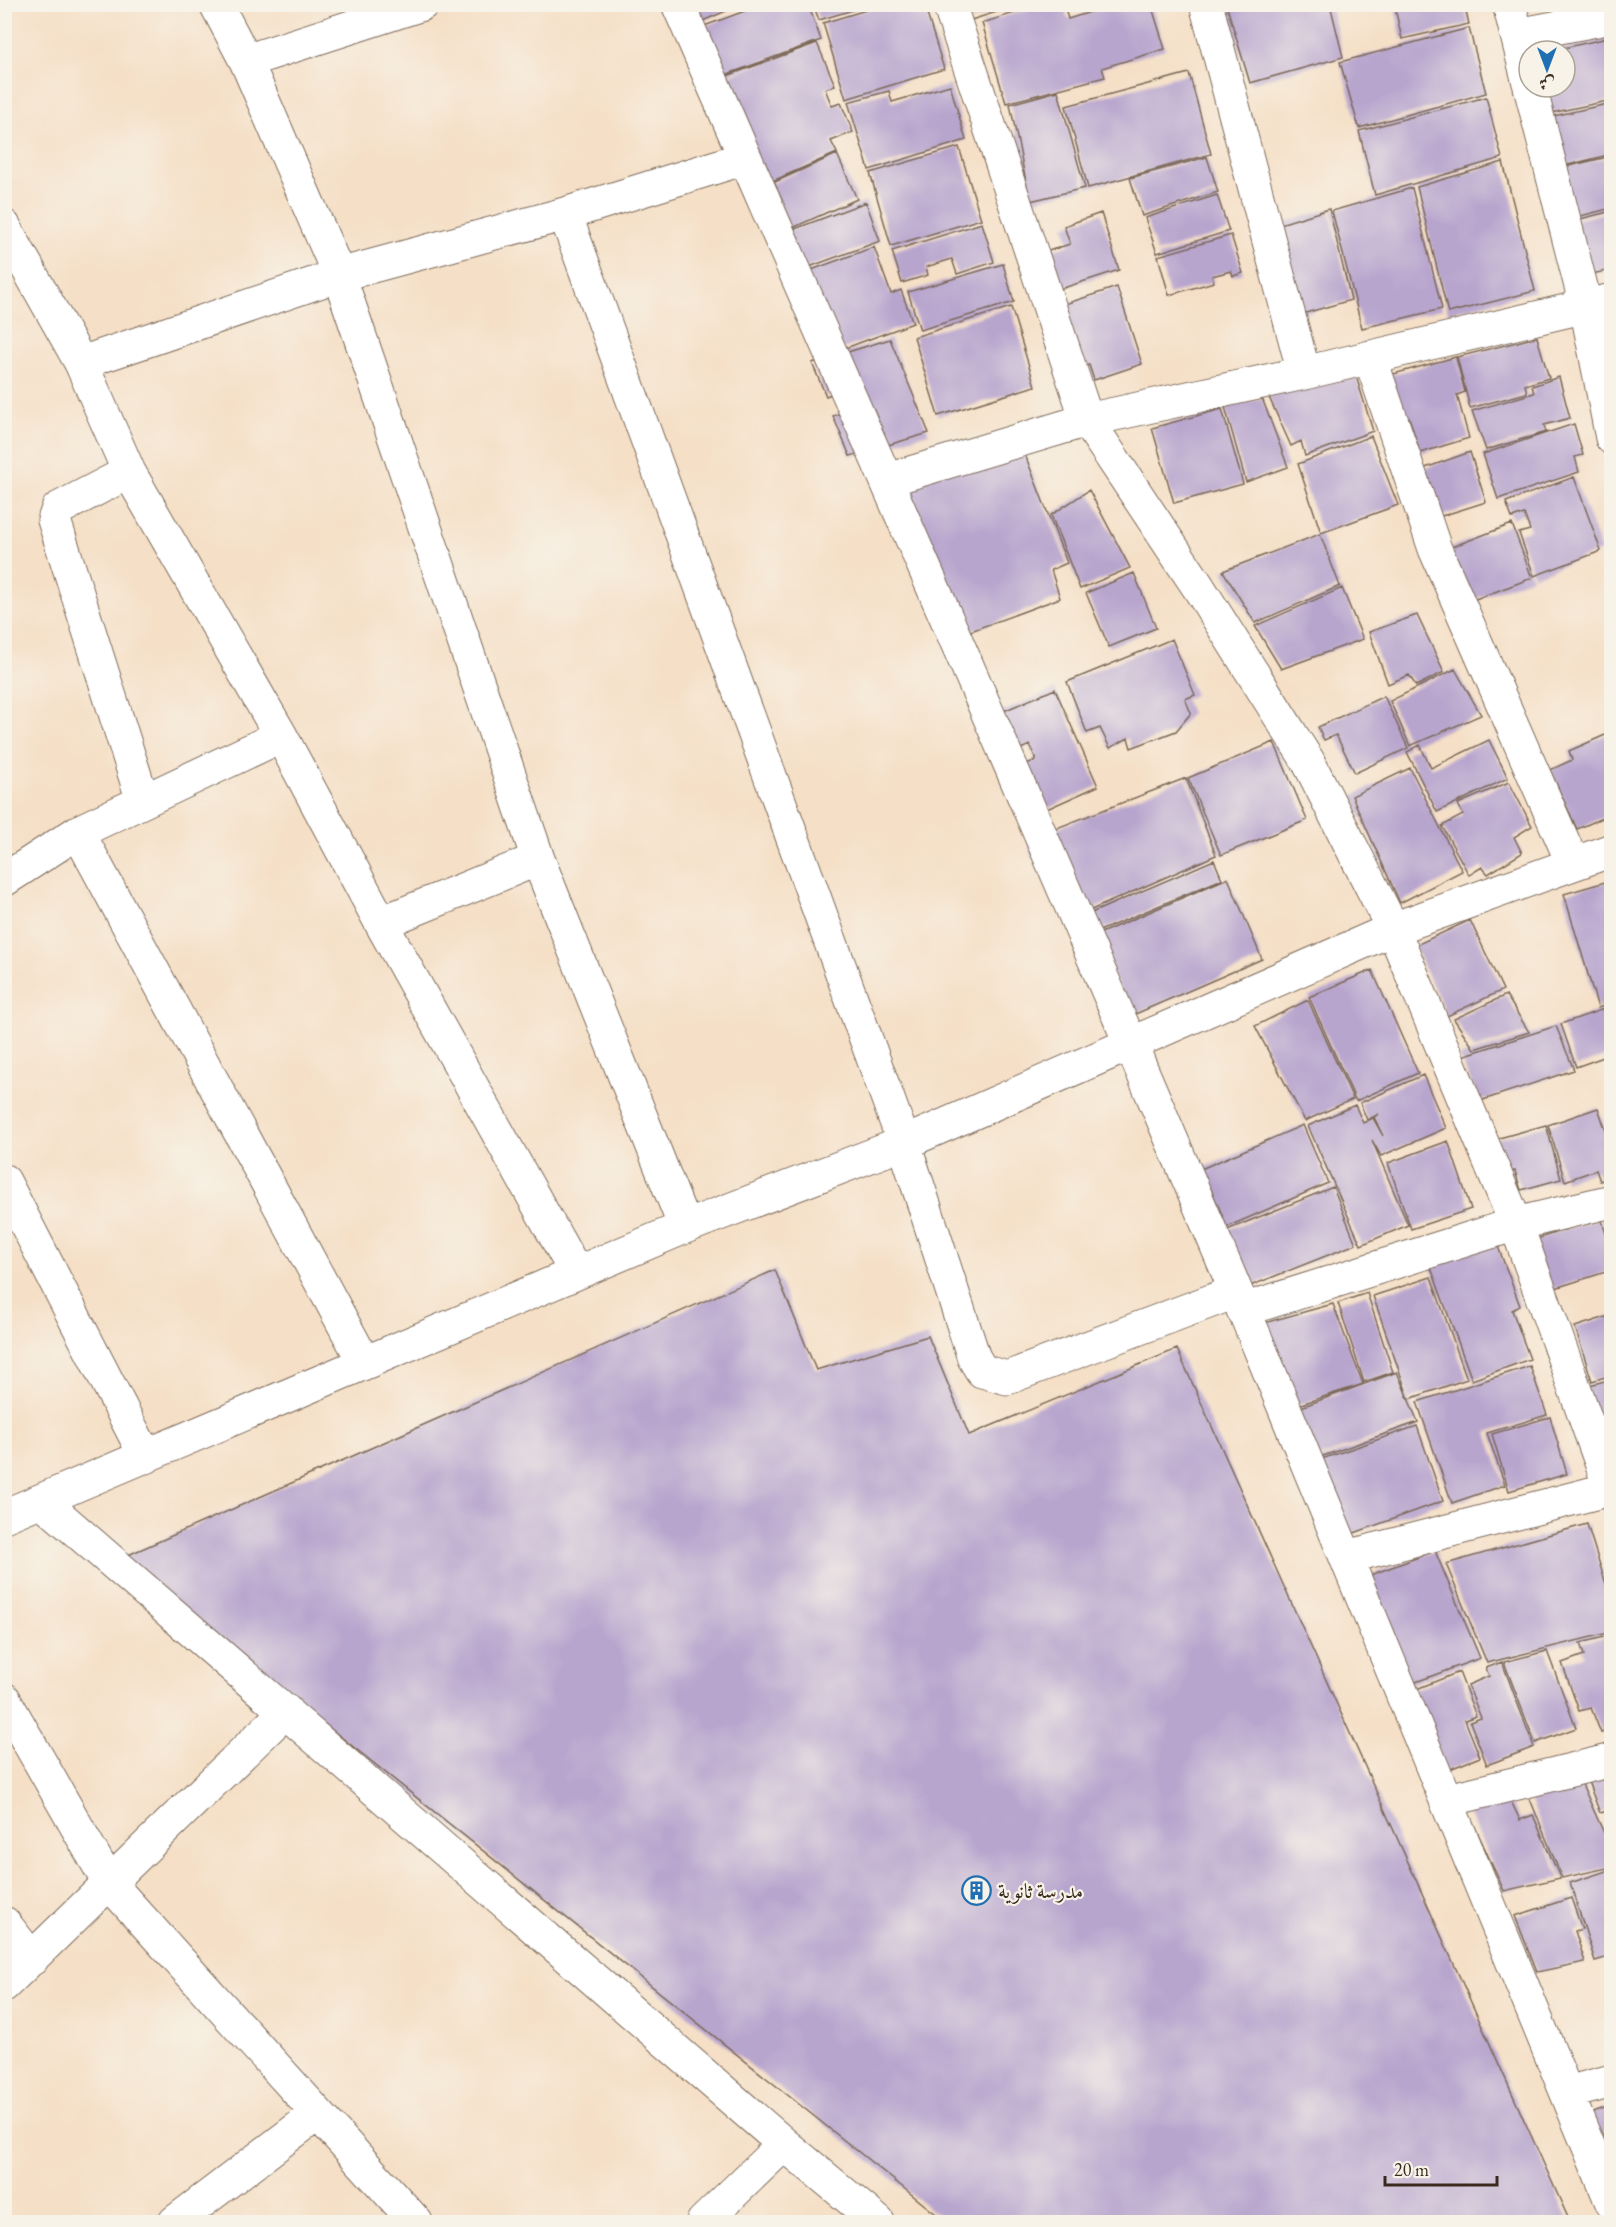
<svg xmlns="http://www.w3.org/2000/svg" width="1616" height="2227" font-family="'EB Garamond',Amiri,serif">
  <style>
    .building { fill: #b8a5ce }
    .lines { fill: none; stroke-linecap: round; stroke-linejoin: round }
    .minor-casing { stroke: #7c6959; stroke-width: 35 }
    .minor { stroke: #fff; stroke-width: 33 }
    .labels { text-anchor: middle; stroke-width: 4.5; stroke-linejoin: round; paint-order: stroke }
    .poi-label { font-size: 21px; fill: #3b2a1e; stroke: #f7f3e8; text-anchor: start }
  </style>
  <rect width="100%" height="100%" fill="#f7f3e8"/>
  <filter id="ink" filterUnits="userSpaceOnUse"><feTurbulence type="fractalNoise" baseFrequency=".0167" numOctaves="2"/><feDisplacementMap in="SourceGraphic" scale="12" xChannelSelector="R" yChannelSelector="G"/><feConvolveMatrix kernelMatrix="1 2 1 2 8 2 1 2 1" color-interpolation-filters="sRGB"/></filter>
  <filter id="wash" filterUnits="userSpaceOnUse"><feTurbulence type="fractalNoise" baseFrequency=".008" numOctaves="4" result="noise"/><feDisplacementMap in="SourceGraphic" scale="24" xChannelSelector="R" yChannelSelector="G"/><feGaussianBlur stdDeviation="1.35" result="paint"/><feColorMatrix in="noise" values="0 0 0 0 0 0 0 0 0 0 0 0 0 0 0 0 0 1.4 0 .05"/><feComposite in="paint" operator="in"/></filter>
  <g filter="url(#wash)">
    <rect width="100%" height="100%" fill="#f5dfc6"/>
    <g id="blocks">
      <path class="building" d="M 682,4 L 732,4 L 733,8 L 691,26 Z
        M 764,4 L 778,4 L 780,10 L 794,4 L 808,4 L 821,40 L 714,79 L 696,29 Z
        M 813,4 L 870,4 L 870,5 L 819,20 Z
        M 886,4 L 924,4 L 944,69 L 846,99 L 823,23 Z
        M 966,4 L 1019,4 L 1019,5 L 971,20 Z
        M 1044,4 L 1064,4 L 1068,19 L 1116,4 L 1151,4 L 1165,49 L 1102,68 L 1105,77 L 1006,103 L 982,23 Z
        M 1226,4 L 1330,4 L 1343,57 L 1250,83 Z
        M 1394,4 L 1464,4 L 1469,24 L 1402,39 Z
        M 1469,28 L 1486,93 L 1359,128 L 1340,62 Z
        M 1612,37 L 1612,100 L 1542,115 L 1533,87 L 1565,87 L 1565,51 L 1555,50 Z
        M 817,43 L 835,85 L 825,89 L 832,106 L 841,103 L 853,132 L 831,141 L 837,153 L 768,183 L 705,84 Z
        M 1189,73 L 1211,154 L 1088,188 L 1066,106 Z
        M 950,85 L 966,140 L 869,170 L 848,102 L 889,91 L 892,102 Z
        M 1058,91 L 1085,188 L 1030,201 L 1010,104 Z
        M 1486,97 L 1502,158 L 1375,195 L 1359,131 Z
        M 1612,103 L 1612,154 L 1560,167 L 1549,117 Z
        M 959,147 L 981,219 L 891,246 L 870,173 Z
        M 837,154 L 857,199 L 781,233 L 768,185 Z
        M 1612,156 L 1612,208 L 1553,223 L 1539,173 Z
        M 1207,157 L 1218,192 L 1142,216 L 1130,178 Z
        M 1503,162 L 1535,291 L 1448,313 L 1417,187 Z
        M 1412,188 L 1442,309 L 1362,328 L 1332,211 Z
        M 1217,195 L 1229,231 L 1157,253 L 1145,218 Z
        M 866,202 L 880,241 L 790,274 L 776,236 Z
        M 1329,209 L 1351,300 L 1295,316 L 1267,228 Z
        M 1612,211 L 1612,270 L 1581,276 L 1568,222 Z
        M 1101,213 L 1119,270 L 1057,290 L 1045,252 L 1070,244 L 1064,226 Z
        M 982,223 L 994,262 L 957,274 L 952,259 L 926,267 L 928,275 L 902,283 L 892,251 Z
        M 1231,235 L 1243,273 L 1233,276 L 1231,271 L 1212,276 L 1214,282 L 1169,295 L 1158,256 Z
        M 874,247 L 891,294 L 901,290 L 913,323 L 824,356 L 795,276 Z
        M 1003,264 L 1014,302 L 920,330 L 908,292 Z
        M 1117,287 L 1142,364 L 1094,380 L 1089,365 L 1082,367 L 1062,305 Z
        M 1011,307 L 1035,386 L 938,416 L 914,337 Z
        M 1537,337 L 1549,378 L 1525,385 L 1527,393 L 1470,408 L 1457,357 Z
        M 890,339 L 929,433 L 850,456 L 833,416 L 862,406 L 853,386 L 826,396 L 812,363 Z
        M 1456,357 L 1465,392 L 1457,395 L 1469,438 L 1420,453 L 1409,417 L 1399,419 L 1386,376 Z
        M 1356,376 L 1373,431 L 1305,456 L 1301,441 L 1291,446 L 1268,395 Z
        M 1559,377 L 1570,418 L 1544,425 L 1546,432 L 1486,450 L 1472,411 L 1534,393 L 1532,386 Z
        M 1262,398 L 1288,467 L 1246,482 L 1225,407 Z
        M 1222,409 L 1243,484 L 1174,503 L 1152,428 Z
        M 1574,424 L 1583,455 L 1575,457 L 1579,472 L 1498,499 L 1483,454 Z
        M 1371,436 L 1398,505 L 1321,533 L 1298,464 Z
        M 1022,447 L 1067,563 L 1051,570 L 1060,598 L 960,635 L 897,485 Z
        M 1470,452 L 1486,502 L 1435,518 L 1417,471 Z
        M 1574,477 L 1601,551 L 1534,576 L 1519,533 L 1530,530 L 1524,514 L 1512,518 L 1506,502 Z
        M 1089,490 L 1130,568 L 1080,589 L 1051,515 Z
        M 1512,524 L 1532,578 L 1462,604 L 1441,551 Z
        M 1320,534 L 1340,586 L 1255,623 L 1223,571 Z
        M 1134,573 L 1156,628 L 1109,647 L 1086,593 Z
        M 1342,588 L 1363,639 L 1281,669 L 1255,626 Z
        M 1417,615 L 1444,672 L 1416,686 L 1409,675 L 1388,684 L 1369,632 Z
        M 1172,639 L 1195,695 L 1185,699 L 1191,713 L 1176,731 L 1131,748 L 1128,738 L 1110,748 L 1100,728 L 1087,733 L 1067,682 Z
        M 1455,669 L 1481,715 L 1410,746 L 1390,701 Z
        M 1055,689 L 1098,786 L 1029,817 L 1008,772 L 1036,760 L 1030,745 L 1002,757 L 985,719 Z
        M 1384,696 L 1408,748 L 1355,773 L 1336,735 L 1324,740 L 1318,727 Z
        M 1612,732 L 1612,814 L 1577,829 L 1550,770 L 1572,760 L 1569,751 Z
        M 1489,740 L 1508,778 L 1437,812 L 1407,752 L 1420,745 L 1431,768 Z
        M 1274,742 L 1307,820 L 1221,855 L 1188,778 Z
        M 1410,768 L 1462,871 L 1400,903 L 1352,796 Z
        M 1186,778 L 1216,855 L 1080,915 L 1051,875 L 1031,855 L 1029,846 L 1036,836 Z
        M 1509,782 L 1532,826 L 1514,837 L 1522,853 L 1488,874 L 1482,867 L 1469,875 L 1442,826 L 1463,815 L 1458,804 Z
        M 1214,860 L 1222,879 L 1090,935 L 1082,917 Z
        M 1228,878 L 1262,959 L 1133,1015 L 1094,936 Z
        M 1612,880 L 1612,1003 L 1598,1008 L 1564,894 Z
        M 1470,920 L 1503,990 L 1447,1016 L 1414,946 Z
        M 1372,970 L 1418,1073 L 1356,1101 L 1309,997 Z
        M 1506,995 L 1529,1032 L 1474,1049 L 1454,1019 Z
        M 1308,1000 L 1353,1099 L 1305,1121 L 1255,1026 Z
        M 1612,1006 L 1612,1054 L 1576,1067 L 1561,1024 Z
        M 1556,1026 L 1574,1070 L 1480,1101 L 1459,1057 Z
        M 1423,1075 L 1446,1128 L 1381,1156 L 1372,1140 L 1408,1225 L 1361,1245 L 1308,1126 L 1355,1105 L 1363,1123 L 1373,1118 L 1383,1136 L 1374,1117 L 1379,1114 L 1367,1120 L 1360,1103 Z
        M 1598,1108 L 1612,1148 L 1612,1177 L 1600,1181 L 1596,1170 L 1565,1181 L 1548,1125 Z
        M 1303,1125 L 1328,1183 L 1227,1227 L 1211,1189 L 1203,1193 L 1194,1172 Z
        M 1546,1125 L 1561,1179 L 1521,1190 L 1515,1171 L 1502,1174 L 1492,1140 Z
        M 1448,1141 L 1471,1209 L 1411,1229 L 1388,1163 Z
        M 1333,1187 L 1356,1244 L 1245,1288 L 1222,1232 Z
        M 1601,1218 L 1612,1252 L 1612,1270 L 1546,1291 L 1530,1241 Z
        M 1496,1241 L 1520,1306 L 1512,1310 L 1530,1359 L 1472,1380 L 1430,1265 Z
        M 775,1270 L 816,1370 L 928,1336 L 969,1435 L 1177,1349 L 1570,2222 L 946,2222 L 119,1559 Z
        M 1431,1277 L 1467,1379 L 1409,1399 L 1373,1296 Z
        M 1367,1293 L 1393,1372 L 1364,1382 L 1338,1303 Z
        M 1333,1304 L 1363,1384 L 1292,1407 L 1257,1325 Z
        M 1612,1315 L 1612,1375 L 1592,1381 L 1575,1327 Z
        M 1530,1366 L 1547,1415 L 1487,1433 L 1505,1485 L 1452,1503 L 1417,1402 Z
        M 1397,1372 L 1418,1422 L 1312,1460 L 1293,1410 Z
        M 1612,1379 L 1612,1432 L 1600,1435 L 1586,1386 Z
        M 1550,1417 L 1567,1474 L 1509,1491 L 1492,1434 Z
        M 1417,1426 L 1443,1501 L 1343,1537 L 1316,1461 Z
        M 1587,1524 L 1612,1603 L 1612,1632 L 1487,1663 L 1446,1564 Z
        M 1435,1551 L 1480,1658 L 1405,1686 L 1365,1577 Z
        M 1612,1635 L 1612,1730 L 1601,1733 L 1591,1708 L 1579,1711 L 1562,1663 L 1584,1655 L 1580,1643 Z
        M 1547,1651 L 1576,1728 L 1535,1743 L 1504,1662 Z
        M 1502,1662 L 1534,1747 L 1487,1765 L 1470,1722 L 1481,1718 L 1468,1685 L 1489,1676 L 1486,1668 Z
        M 1459,1672 L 1476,1716 L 1465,1720 L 1480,1757 L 1445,1771 L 1414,1690 Z
        M 1612,1773 L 1612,1810 L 1600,1813 L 1587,1779 Z
        M 1581,1782 L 1612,1851 L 1612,1867 L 1562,1878 L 1528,1794 Z
        M 1509,1797 L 1520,1820 L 1533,1815 L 1560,1878 L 1504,1891 L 1467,1809 Z
        M 1612,1869 L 1612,1956 L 1595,1961 L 1570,1883 Z
        M 1571,1898 L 1582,1929 L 1575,1931 L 1585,1962 L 1537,1972 L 1515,1916 Z
        M 1612,2105 L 1612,2164 L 1591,2113 Z"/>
    </g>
  </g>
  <g filter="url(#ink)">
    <use href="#blocks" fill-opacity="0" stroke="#7c6959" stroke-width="1.5"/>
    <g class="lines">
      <defs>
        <path id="minor" d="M 216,4 L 246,61 L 339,275 L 538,859 L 685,1227
          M 678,4 C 869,441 1061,877 1246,1315 C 1370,1611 1491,1907 1612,2203
          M 949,4 L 1087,420 L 1199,588 L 1308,761 L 1393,929 L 1516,1224 L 1612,1493
          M 1206,4 L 1304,373
          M 1509,4 L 1529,83
          M 1517,35 L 1612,17
          M 246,61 L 422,4
          M 1530,87 L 1586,306 L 1612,438
          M 565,214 L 904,1143 L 974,1358 L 982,1371 L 1007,1378 L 1235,1292
          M 4,226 L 81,363 L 129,472 L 281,736 L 381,923 L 576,1273
          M 1370,357 L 1435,549 L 1573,864
          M 81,363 L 339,275 L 565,214 L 745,158
          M 129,472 L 58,509 L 54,520 L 143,801
          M 887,480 L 1087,420 L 1304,373 L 1612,300
          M 78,832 L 364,1362
          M 4,880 L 78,832 L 281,736
          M 381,923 L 538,859
          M 4,1181 L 146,1457
          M 1243,1310 L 1516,1224 L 1612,1201
          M 42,1501 L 784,2144 L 878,2222
          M 4,1516 L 685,1227 L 904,1143 L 1393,929 L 1612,850
          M 1347,1557 L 1610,1489
          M 4,1699 L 109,1883 L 416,2222
          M 1448,1800 L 1612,1760
          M 4,1923 L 32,1959
          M 4,1985 L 286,1711
          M 1567,2093 L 1612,2081
          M 175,2222 L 317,2114
          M 703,2222 L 784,2144"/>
      </defs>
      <use href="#minor" class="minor-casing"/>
      <use href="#minor" class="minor"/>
    </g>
  </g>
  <defs>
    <symbol id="building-ring" viewBox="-11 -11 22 22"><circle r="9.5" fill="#f7f3e8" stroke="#1f6fb2" stroke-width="1.5"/><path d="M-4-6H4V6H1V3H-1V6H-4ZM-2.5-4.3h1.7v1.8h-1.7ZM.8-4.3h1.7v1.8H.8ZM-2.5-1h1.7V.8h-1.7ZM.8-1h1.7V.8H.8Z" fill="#1f6fb2"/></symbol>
  </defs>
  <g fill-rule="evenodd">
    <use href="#building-ring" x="960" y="1874" width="33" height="33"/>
  </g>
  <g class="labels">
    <g class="poi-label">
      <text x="998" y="1898">مدرسة ثانوية</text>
    </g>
  </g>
  <rect width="1616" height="2227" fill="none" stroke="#f7f3e8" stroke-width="24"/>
  <g transform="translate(1547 69) rotate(180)"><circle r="28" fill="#f7f3e8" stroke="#aca397" stroke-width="1.5"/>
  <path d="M0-4.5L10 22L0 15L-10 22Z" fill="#1f6fb2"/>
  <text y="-9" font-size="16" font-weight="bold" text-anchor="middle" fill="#3b2a1e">ش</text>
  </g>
  <path d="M1385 2176v9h112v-9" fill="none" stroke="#3b2a1e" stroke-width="3"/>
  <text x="1394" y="2176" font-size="18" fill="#3b2a1e" stroke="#f7f3e8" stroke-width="4.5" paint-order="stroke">20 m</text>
</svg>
